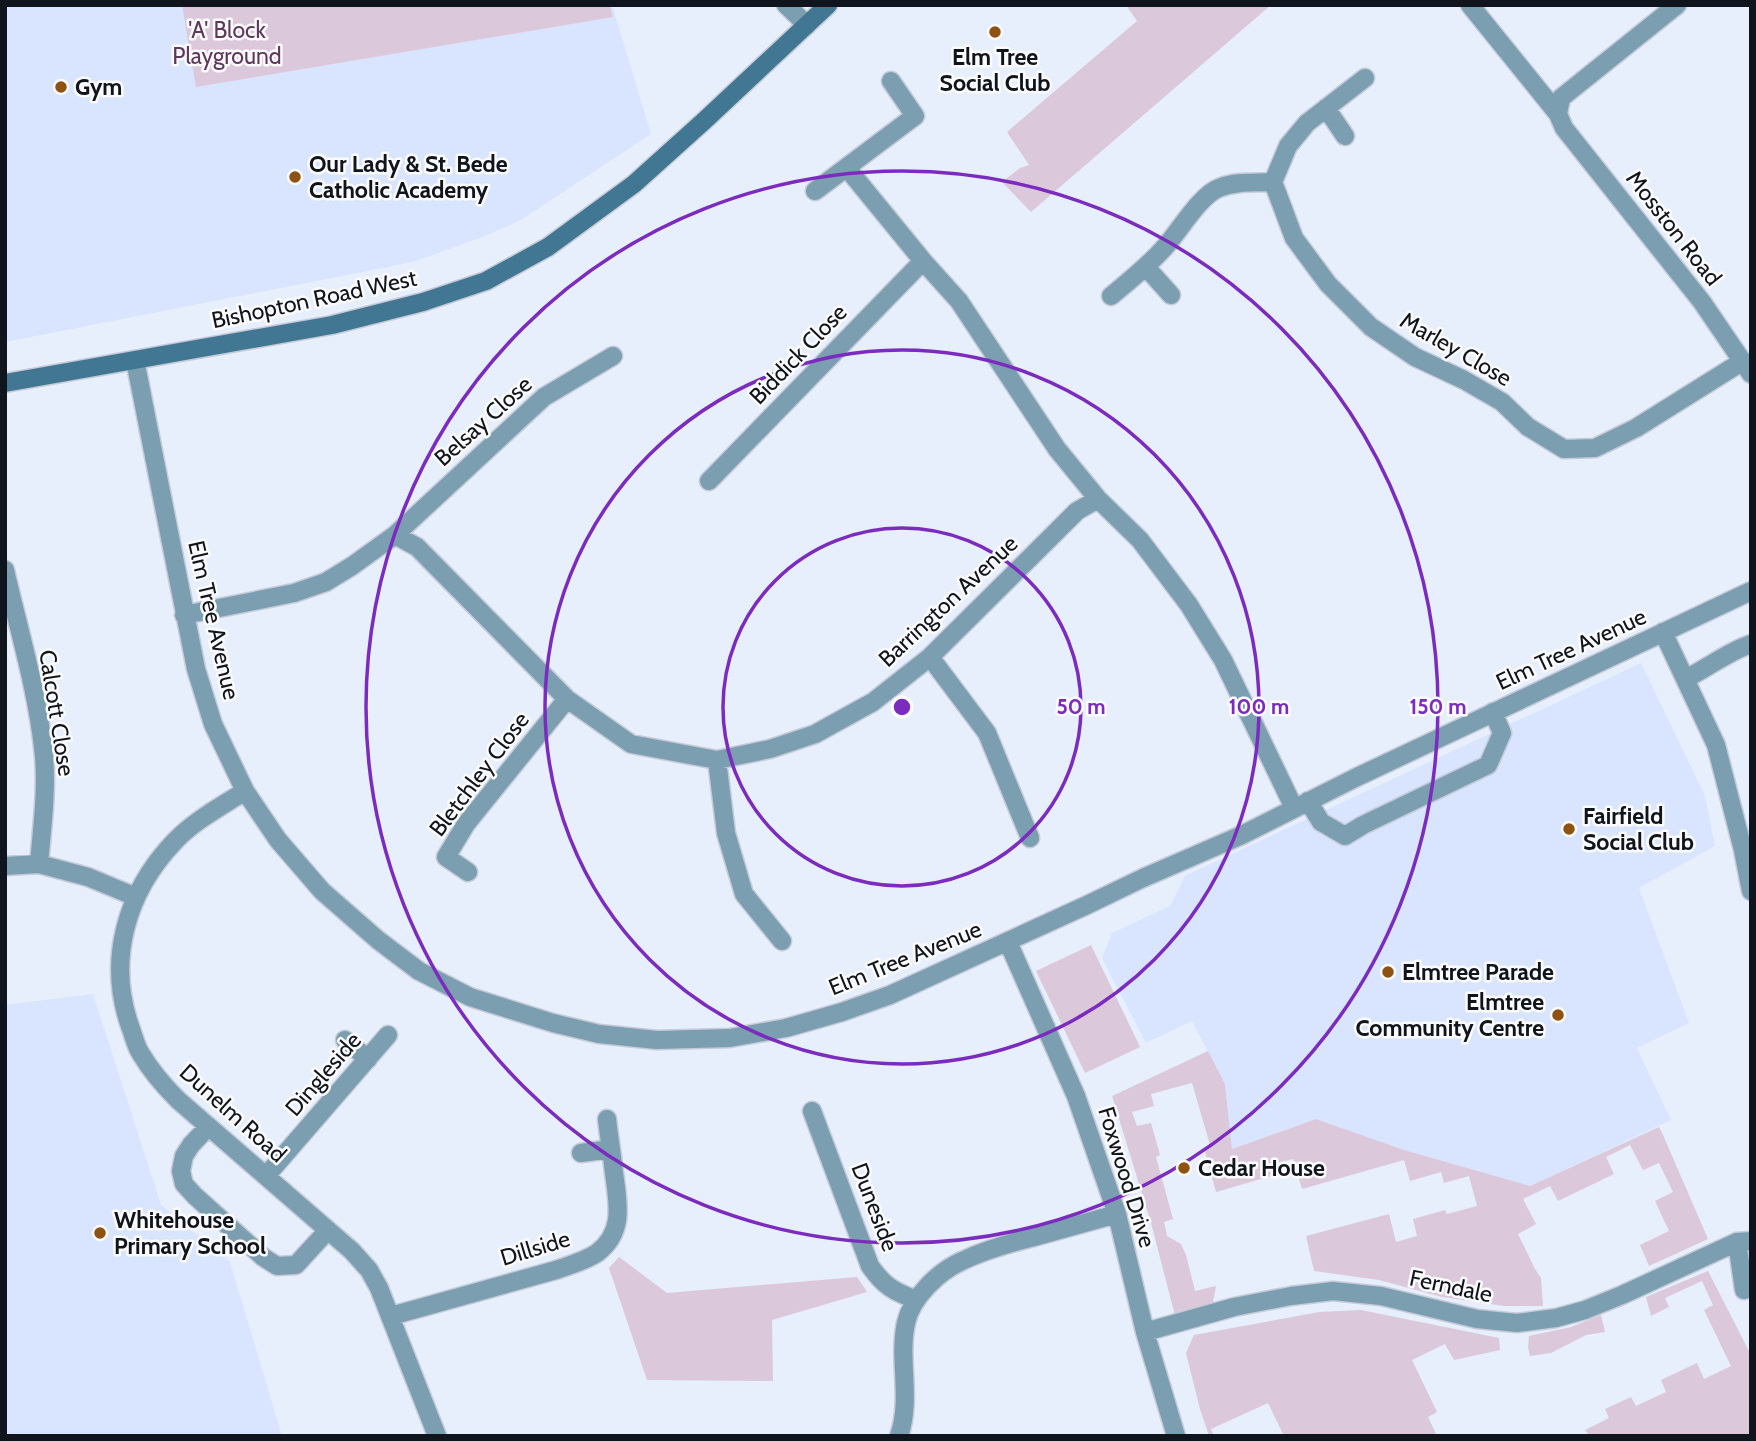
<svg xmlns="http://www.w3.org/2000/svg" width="1756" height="1441" font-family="Cabin,sans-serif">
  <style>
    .built { fill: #d9e5fe }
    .green { fill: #dcc8db }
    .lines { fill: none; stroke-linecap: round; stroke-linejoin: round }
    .street-casing { stroke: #c5cbd8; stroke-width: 21 }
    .secondary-casing { stroke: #c5cbd8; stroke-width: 21 }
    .street { stroke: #7c9eb1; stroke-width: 18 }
    .secondary { stroke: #427793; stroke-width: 18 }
    .ring { fill: none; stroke: #7b2cbf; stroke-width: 3.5 }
    .poi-dot { fill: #8e5312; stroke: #fbfbfb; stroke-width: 2.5 }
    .labels { text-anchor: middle; stroke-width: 5; stroke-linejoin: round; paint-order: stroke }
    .park-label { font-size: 23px; fill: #5e395d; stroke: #fbfbfb }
    .poi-label { font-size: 23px; font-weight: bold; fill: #10141c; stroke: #fbfbfb; text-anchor: start }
    .street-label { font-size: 23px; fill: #10141c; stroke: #fbfbfb }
    .centre { fill: #7b2cbf; stroke: #fbfbfb; stroke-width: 3.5 }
    .ring-label { font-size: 21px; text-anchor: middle; font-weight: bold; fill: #7b2cbf; stroke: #fbfbfb; stroke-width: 5; stroke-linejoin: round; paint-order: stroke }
  </style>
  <rect width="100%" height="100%" fill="#e7eefc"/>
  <path class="built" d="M 5,5 L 612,5 L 651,134 L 519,221 L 485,236 L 413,262 L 5,342 Z
    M 1641,663 L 1705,796 L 1715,846 L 1639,888 L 1689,1023 L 1637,1048 L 1671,1120 L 1530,1186 L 1404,1150 L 1316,1119 L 1232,1149 L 1225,1084 L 1192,1021 L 1146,1043 L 1102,958 L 1112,933 L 1170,906 L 1185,876 Z
    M 93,994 L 161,1205 L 230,1262 L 282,1436 L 5,1436 L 5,1005 Z"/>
  <path class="green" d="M 182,5 L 610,5 L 613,17 L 196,87 Z
    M 1126,5 L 1271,5 L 1031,212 L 1002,182 L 1020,168 L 1029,165 L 1007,132 L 1137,21 Z
    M 1091,945 L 1140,1047 L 1085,1073 L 1036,971 Z
    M 1208,1051 L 1225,1084 L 1232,1149 L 1316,1119 L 1404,1150 L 1530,1186 L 1659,1127 L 1663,1135 L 1708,1239 L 1649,1266 L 1640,1245 L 1669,1231 L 1655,1201 L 1673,1192 L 1659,1163 L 1643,1170 L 1630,1145 L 1606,1157 L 1614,1174 L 1558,1201 L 1550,1186 L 1523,1199 L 1536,1224 L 1518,1234 L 1535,1269 L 1541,1278 L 1543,1306 L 1504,1306 L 1442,1297 L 1379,1280 L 1314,1271 L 1306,1236 L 1389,1214 L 1396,1242 L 1417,1236 L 1413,1219 L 1445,1210 L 1447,1214 L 1477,1206 L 1469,1176 L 1444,1183 L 1441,1172 L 1410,1181 L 1404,1160 L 1302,1189 L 1293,1159 L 1273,1164 L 1275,1175 L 1216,1192 L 1204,1148 L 1210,1145 L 1192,1083 L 1151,1094 L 1154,1106 L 1132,1112 L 1137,1126 L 1151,1123 L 1160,1155 L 1156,1157 L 1173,1219 L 1164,1222 L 1167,1236 L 1181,1244 L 1186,1255 L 1195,1291 L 1216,1286 L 1211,1313 L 1177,1323 L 1151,1223 L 1112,1096 Z
    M 619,1257 L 667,1293 L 857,1277 L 867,1292 L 772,1320 L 773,1381 L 647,1380 L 609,1268 Z
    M 1708,1271 L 1751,1355 L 1751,1436 L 1585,1436 L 1588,1434 L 1585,1430 L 1609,1418 L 1605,1409 L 1631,1397 L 1636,1406 L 1666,1392 L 1661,1380 L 1697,1363 L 1704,1379 L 1731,1366 L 1704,1310 L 1713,1305 L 1702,1281 L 1665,1298 L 1669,1307 L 1651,1316 L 1646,1297 Z
    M 1361,1310 L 1499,1338 L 1500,1350 L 1454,1360 L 1445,1344 L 1412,1360 L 1437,1412 L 1428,1417 L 1437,1436 L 1284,1436 L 1268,1403 L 1211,1429 L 1214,1436 L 1209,1436 L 1200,1409 L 1186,1353 L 1194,1335 L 1319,1312 Z
    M 1601,1315 L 1605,1332 L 1586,1335 L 1551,1353 L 1530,1356 L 1528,1347 L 1529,1336 L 1571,1327 Z"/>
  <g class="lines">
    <defs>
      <path id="street" d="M 786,5 L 807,25
        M 1470,5 L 1558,114
        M 1677,5 L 1561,98 L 1558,114 L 1564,128 L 1702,302 L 1751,374
        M 1326,108 L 1345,136
        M 847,168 L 923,261 L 959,301 L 1057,449 L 1098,499
        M 1273,182 L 1294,238 L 1328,284 L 1371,327 L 1415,357 L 1464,380 L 1502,402 L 1528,427 L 1564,449 L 1595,448 L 1636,428 L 1743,361
        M 815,191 L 915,116 L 891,81
        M 1146,267 L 1171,295
        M 1111,296 C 1129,281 1148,266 1164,248 C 1178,233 1200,195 1219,188 C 1236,181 1255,183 1273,182 L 1288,146 L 1307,123 L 1365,78
        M 135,360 L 196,669 L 213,724 L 245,791 L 278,840 L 322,891 L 378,940 L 419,971 L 470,997 L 553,1023 L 599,1034 L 657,1040 L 730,1038 L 786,1028 L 842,1012 L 890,995 L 1087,905 L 1143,878 L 1242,835 L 1357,777 L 1751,591
        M 709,481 L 923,261
        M 395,535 L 544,397 L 613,356
        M 5,570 C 19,631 38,693 44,756 C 47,792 42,828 39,864
        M 184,615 L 294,593 L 326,582 L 352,566 L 395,535 L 417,547 L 567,699 L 631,744 L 717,760 L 770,749 L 815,734 L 873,702 L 930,657 L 1077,511 L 1098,499 L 1140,540 L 1189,605 L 1223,660 L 1294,808
        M 1663,632 L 1716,745 L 1743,850 L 1751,891
        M 930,657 L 987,733 L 1030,838
        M 1685,679 C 1708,668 1727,652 1751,644
        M 717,760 L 726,833 L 744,894 L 782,941
        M 245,791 C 222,806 195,820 175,841 C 126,892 106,961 131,1029 C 134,1037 136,1047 141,1054 C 151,1071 164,1086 178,1100 L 352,1251 L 369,1270 L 379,1288 L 437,1436
        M 1308,801 L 1321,822 L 1345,836 L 1363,825 L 1488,765 L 1502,733 L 1493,712
        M 5,866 L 39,864 L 88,877 L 136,897
        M 468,872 L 446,857 L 466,824 L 567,699
        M 1008,942 L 1076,1096 L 1117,1214 L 1145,1332 L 1176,1436
        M 345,1040 L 368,1059
        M 812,1111 L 870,1266 C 884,1286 893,1291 916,1300
        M 208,1127 L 191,1145 L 184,1156 L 181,1171 L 184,1184 L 195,1196 L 263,1257 L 277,1266 L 296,1265 L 328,1230
        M 581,1153 L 611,1149
        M 266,1176 L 388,1035
        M 1737,1242 L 1744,1290
        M 391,1316 L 556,1270 C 570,1265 585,1261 597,1253 C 625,1232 618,1203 614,1173 C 612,1155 609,1137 607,1119
        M 1145,1332 L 1234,1307 L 1291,1296 L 1333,1291 L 1381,1296 L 1477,1319 L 1517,1323 L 1556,1318 L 1585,1310 L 1622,1295 L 1737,1242 L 1751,1241
        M 899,1436 C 912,1399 898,1360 906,1323 C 911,1298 939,1271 962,1261 C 985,1250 1010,1243 1034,1237 C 1062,1229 1089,1222 1117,1214"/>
      <path id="secondary" d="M 5,383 L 332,325 L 423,302 L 486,281 L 548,247 L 634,184 L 704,121 L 828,5"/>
    </defs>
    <use href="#street" class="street-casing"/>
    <use href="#secondary" class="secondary-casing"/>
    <use href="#street" class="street"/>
    <use href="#secondary" class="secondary"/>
  </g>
  <g class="ring">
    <circle cx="902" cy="707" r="179"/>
    <circle cx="902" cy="707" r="357"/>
    <circle cx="902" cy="707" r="536"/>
  </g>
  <g class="poi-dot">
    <circle cx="995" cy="32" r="7"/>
    <circle cx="61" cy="87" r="7"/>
    <circle cx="295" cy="177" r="7"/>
    <circle cx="1569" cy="829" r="7"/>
    <circle cx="1388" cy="972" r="7"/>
    <circle cx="1558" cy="1015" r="7"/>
    <circle cx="1184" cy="1168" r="7"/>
    <circle cx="100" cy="1233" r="7"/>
  </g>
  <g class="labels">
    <g class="park-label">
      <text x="227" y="38">'A' Block<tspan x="227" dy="26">Playground</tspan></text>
    </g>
    <g class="poi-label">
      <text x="995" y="65" text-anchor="middle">Elm Tree<tspan x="995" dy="26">Social Club</tspan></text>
      <text x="75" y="95">Gym</text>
      <text x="309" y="172">Our Lady &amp; St. Bede<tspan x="309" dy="26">Catholic Academy</tspan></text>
      <text x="1583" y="824">Fairfield<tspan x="1583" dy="26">Social Club</tspan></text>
      <text x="1402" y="980">Elmtree Parade</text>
      <text x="1544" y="1010" text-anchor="end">Elmtree<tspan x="1544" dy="26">Community Centre</tspan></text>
      <text x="1198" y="1176">Cedar House</text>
      <text x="114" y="1228">Whitehouse<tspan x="114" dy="26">Primary School</tspan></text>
    </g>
    <g class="street-label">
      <text transform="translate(1674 228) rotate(52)" y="8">Mosston Road</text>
      <text transform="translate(314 299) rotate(-12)" y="8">Bishopton Road West</text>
      <text transform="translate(1456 349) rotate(30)" y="8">Marley Close</text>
      <text transform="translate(798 354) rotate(-46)" y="8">Biddick Close</text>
      <text transform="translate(483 421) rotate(-42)" y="8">Belsay Close</text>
      <text transform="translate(948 601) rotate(-43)" y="8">Barrington Avenue</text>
      <text transform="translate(214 620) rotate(77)" y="8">Elm Tree Avenue</text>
      <text transform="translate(1571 649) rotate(-25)" y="8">Elm Tree Avenue</text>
      <text transform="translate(57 713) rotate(81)" y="8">Calcott Close</text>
      <text transform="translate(479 774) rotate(-53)" y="8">Bletchley Close</text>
      <text transform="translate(905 958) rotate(-22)" y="8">Elm Tree Avenue</text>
      <text transform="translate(323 1074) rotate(-49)" y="8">Dingleside</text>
      <text transform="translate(233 1113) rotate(42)" y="8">Dunelm Road</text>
      <text transform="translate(1127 1177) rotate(73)" y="8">Foxwood Drive</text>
      <text transform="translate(875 1207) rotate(69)" y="8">Duneside</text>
      <text transform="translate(535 1248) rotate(-17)" y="8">Dillside</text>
      <text transform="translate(1451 1286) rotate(12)" y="8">Ferndale</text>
    </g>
  </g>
  <circle cx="902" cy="707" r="10" class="centre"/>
  <g class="ring-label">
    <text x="1081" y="714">50 m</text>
    <text x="1259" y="714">100 m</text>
    <text x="1438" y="714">150 m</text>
  </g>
  <rect width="1756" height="1441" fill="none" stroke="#10141c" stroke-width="14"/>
</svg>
